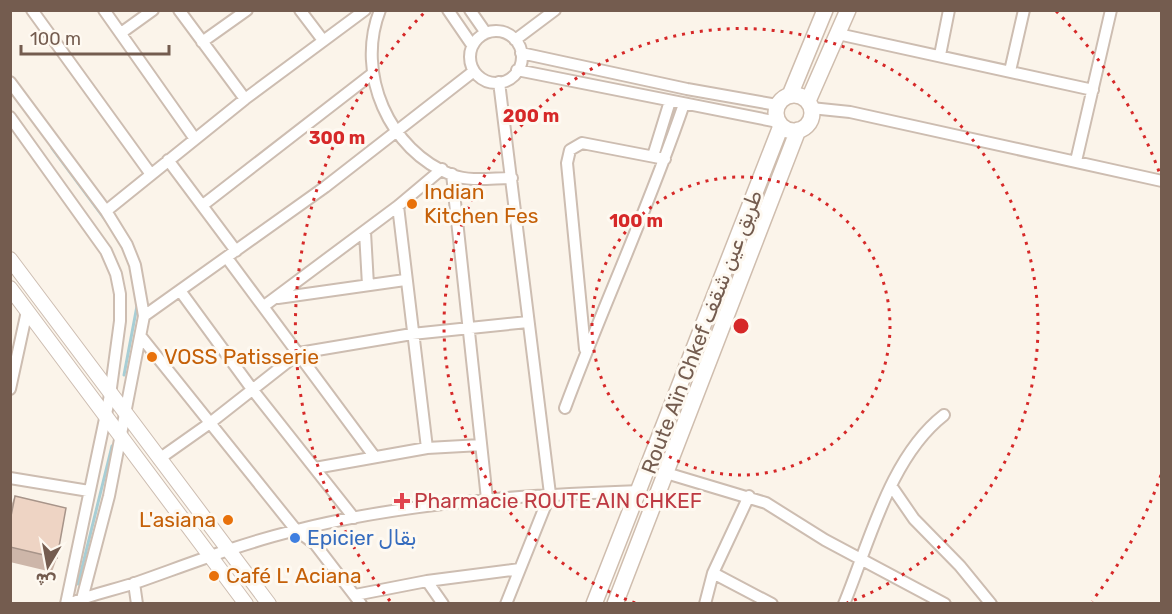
<svg xmlns="http://www.w3.org/2000/svg" width="1172" height="614" font-family="Rubik,Cairo,sans-serif">
  <style>
    .lines { fill: none; stroke-linecap: round; stroke-linejoin: round }
    .stream { stroke: #a7ced5; stroke-width: 3 }
    .minor-casing { stroke: #cdbdb1; stroke-width: 14 }
    .tertiary-casing { stroke: #cdbdb1; stroke-width: 16 }
    .secondary-casing { stroke: #cfbdae; stroke-width: 18 }
    .minor { stroke: #fff; stroke-width: 10 }
    .tertiary { stroke: #fff; stroke-width: 14 }
    .secondary { stroke: #fff; stroke-width: 15 }
    .wall { fill: #cdb6a9 }
    .building { fill: #eed4c4; stroke: #a79489; stroke-width: 1.5 }
    .ring { fill: none; stroke: #d62828; stroke-width: 3; stroke-dasharray: 3 6 }
    .food-dot { fill: #e8710a; stroke: #fef9f1; stroke-width: 2 }
    .health-dot { fill: #e0444e; stroke: #fef9f1; stroke-width: 2 }
    .shop-dot { fill: #3f7fe0; stroke: #fef9f1; stroke-width: 2 }
    .labels { text-anchor: middle; stroke-width: 6; stroke-linejoin: round; paint-order: stroke }
    .food-label { font-size: 21px; fill: #c56008; stroke: #fef9f1; text-anchor: start }
    .street-label { font-size: 21px; fill: #745c4f; stroke: #fef9f1 }
    .health-label { font-size: 21px; fill: #be3a42; stroke: #fef9f1; text-anchor: start }
    .shop-label { font-size: 21px; fill: #366cbe; stroke: #fef9f1; text-anchor: start }
    .centre { fill: #d62828; stroke: #fef9f1; stroke-width: 3 }
    .ring-label { font-size: 18px; text-anchor: middle; font-weight: bold; fill: #d62828; stroke: #fef9f1; stroke-width: 6; stroke-linejoin: round; paint-order: stroke }
  </style>
  <rect width="100%" height="100%" fill="#fbf4ea"/>
  <g class="lines">
    <path class="stream" d="M 52,148 L 107,222
      M 124,375 L 137,306
      M 78,584 L 112,446"/>
    <defs>
      <path id="minor" d="M 32,10 L 150,173
        M 104,10 L 195,139
        M 179,10 L 245,99
        M 300,10 L 322,39
        M 380,10 C 355,73 389,151 452,175 C 471,182 492,178 512,178
        M 448,10 L 472,45
        M 470,10 L 486,33
        M470 57a26 26 0 1 1 52 0a26 26 0 1 1-52 0Z
        M 121,33 L 153,10
        M 838,34 L 1093,90
        M 515,40 L 555,10
        M 202,42 L 247,10
        M 521,53 L 687,89 L 777,105
        M 940,55 L 949,10
        M 517,70 L 778,122
        M 1010,71 L 1024,10
        M 10,82 L 106,211 L 127,245 L 135,265 L 144,316 L 109,496 L 81,603
        M 499,82 L 550,494 L 506,604
        M 811,108 L 850,112 L 1162,181
        M 10,117 L 106,251 L 116,274 L 120,294 L 120,321 L 110,395 L 66,604
        M 653,156 L 670,101
        M 168,160 L 236,251
        M 1076,161 L 1111,10
        M 452,174 L 487,499
        M 203,205 L 372,74
        M 398,206 L 427,448
        M 106,211 L 245,99 L 365,10
        M 365,232 L 368,285
        M 227,258 L 374,456
        M 181,292 L 252,389 L 354,518
        M 278,298 L 405,280
        M 264,306 L 398,206 L 442,169
        M 144,316 L 325,187 L 474,71
        M 142,338 L 296,530 L 315,544 L 361,604
        M 585,349 L 567,163 L 570,150 L 582,143 L 665,159
        M 10,389 L 27,311
        M 565,408 C 603,306 649,207 684,104
        M 159,459 L 210,423 L 299,353 L 412,334 L 528,322
        M 315,468 L 427,448 L 481,445
        M 666,473 L 766,503 L 825,540 L 945,604
        M 10,478 L 89,491
        M 892,487 L 914,519 L 960,566 L 991,604
        M 713,573 L 772,604
        M 427,581 L 443,604
        M 134,583 L 137,604
        M 355,595 L 427,581 L 520,569
        M 69,604 C 91,594 115,590 138,582 C 189,564 240,544 293,531 C 406,502 524,495 640,491
        M 705,604 L 713,573 L 749,496
        M 844,604 C 870,541 890,457 944,415"/>
      <path id="tertiary" d="M 10,259 L 269,604
        M 10,288 L 246,604"/>
      <path id="secondary" d="M776 113a18 18 0 1 1 36 0a18 18 0 1 1-36 0Z
        M 790,95 L 825,10
        M 808,101 L 848,10
        M 594,604 L 781,126
        M 615,604 L 798,130"/>
    </defs>
    <use href="#minor" class="minor-casing"/>
    <use href="#tertiary" class="tertiary-casing"/>
    <use href="#secondary" class="secondary-casing"/>
    <use href="#minor" class="minor"/>
    <use href="#tertiary" class="tertiary"/>
    <use href="#secondary" class="secondary"/>
  </g>
  <path class="wall" d="M 15,496 L 57,558 L 52,572 L 10,562 L 10,508 Z"/>
  <path class="building" d="M 15,496 L 66,508 L 57,558 L 10,547 L 10,521 Z"/>
  <g class="ring">
    <circle cx="741" cy="326" r="149"/>
    <path d="M635 603A297 297 0 1 1 847 603"/>
    <path d="M1161 475A446 446 0 0 1 1092 601M390 601A446 446 0 0 1 426 11M1056 11A446 446 0 0 1 1161 177"/>
  </g>
  <g class="food-dot">
    <circle cx="412" cy="204" r="6"/>
    <circle cx="152" cy="357" r="6"/>
    <circle cx="228" cy="520" r="6"/>
    <circle cx="214" cy="576" r="6"/>
  </g>
  <path class="health-dot" d="M399 492h6v6h6v6h-6v6h-6v-6h-6v-6h6z"/>
  <circle class="shop-dot" cx="295" cy="538" r="6"/>
  <g class="labels">
    <g class="food-label">
      <text x="424" y="199">Indian<tspan x="424" dy="24">Kitchen Fes</tspan></text>
      <text x="164" y="364">VOSS Patisserie</text>
      <text x="216" y="527" text-anchor="end">L'asiana</text>
      <text x="226" y="583">Café L' Aciana</text>
    </g>
    <g class="street-label">
      <text transform="translate(702 332) rotate(-69)" y="7">Route Aïn Chkef طريق عين شقف</text>
    </g>
    <g class="health-label">
      <text x="414" y="508">Pharmacie ROUTE AIN CHKEF</text>
    </g>
    <g class="shop-label">
      <text x="307" y="545">Epicier بقال</text>
    </g>
  </g>
  <circle cx="741" cy="326" r="9" class="centre"/>
  <g class="ring-label">
    <text x="531" y="122">200 m</text>
    <text x="337" y="144">300 m</text>
    <text x="636" y="227">100 m</text>
  </g>
  <rect width="1172" height="614" fill="none" stroke="#745c4f" stroke-width="24"/>
  <g transform="translate(48 566) rotate(190)" stroke="#fef9f1" stroke-width="4.5" paint-order="stroke">
  <path d="M0-4.5L10 22L0 15L-10 22Z" fill="#745c4f"/>
  <text y="-9" font-size="16" font-weight="bold" text-anchor="middle" fill="#745c4f">ش</text>
  </g>
  <path d="M21 45v9h148v-9" fill="none" stroke="#745c4f" stroke-width="3"/>
  <text x="30" y="45" font-size="18" fill="#745c4f" stroke="#fef9f1" stroke-width="4.5" paint-order="stroke">100 m</text>
</svg>
